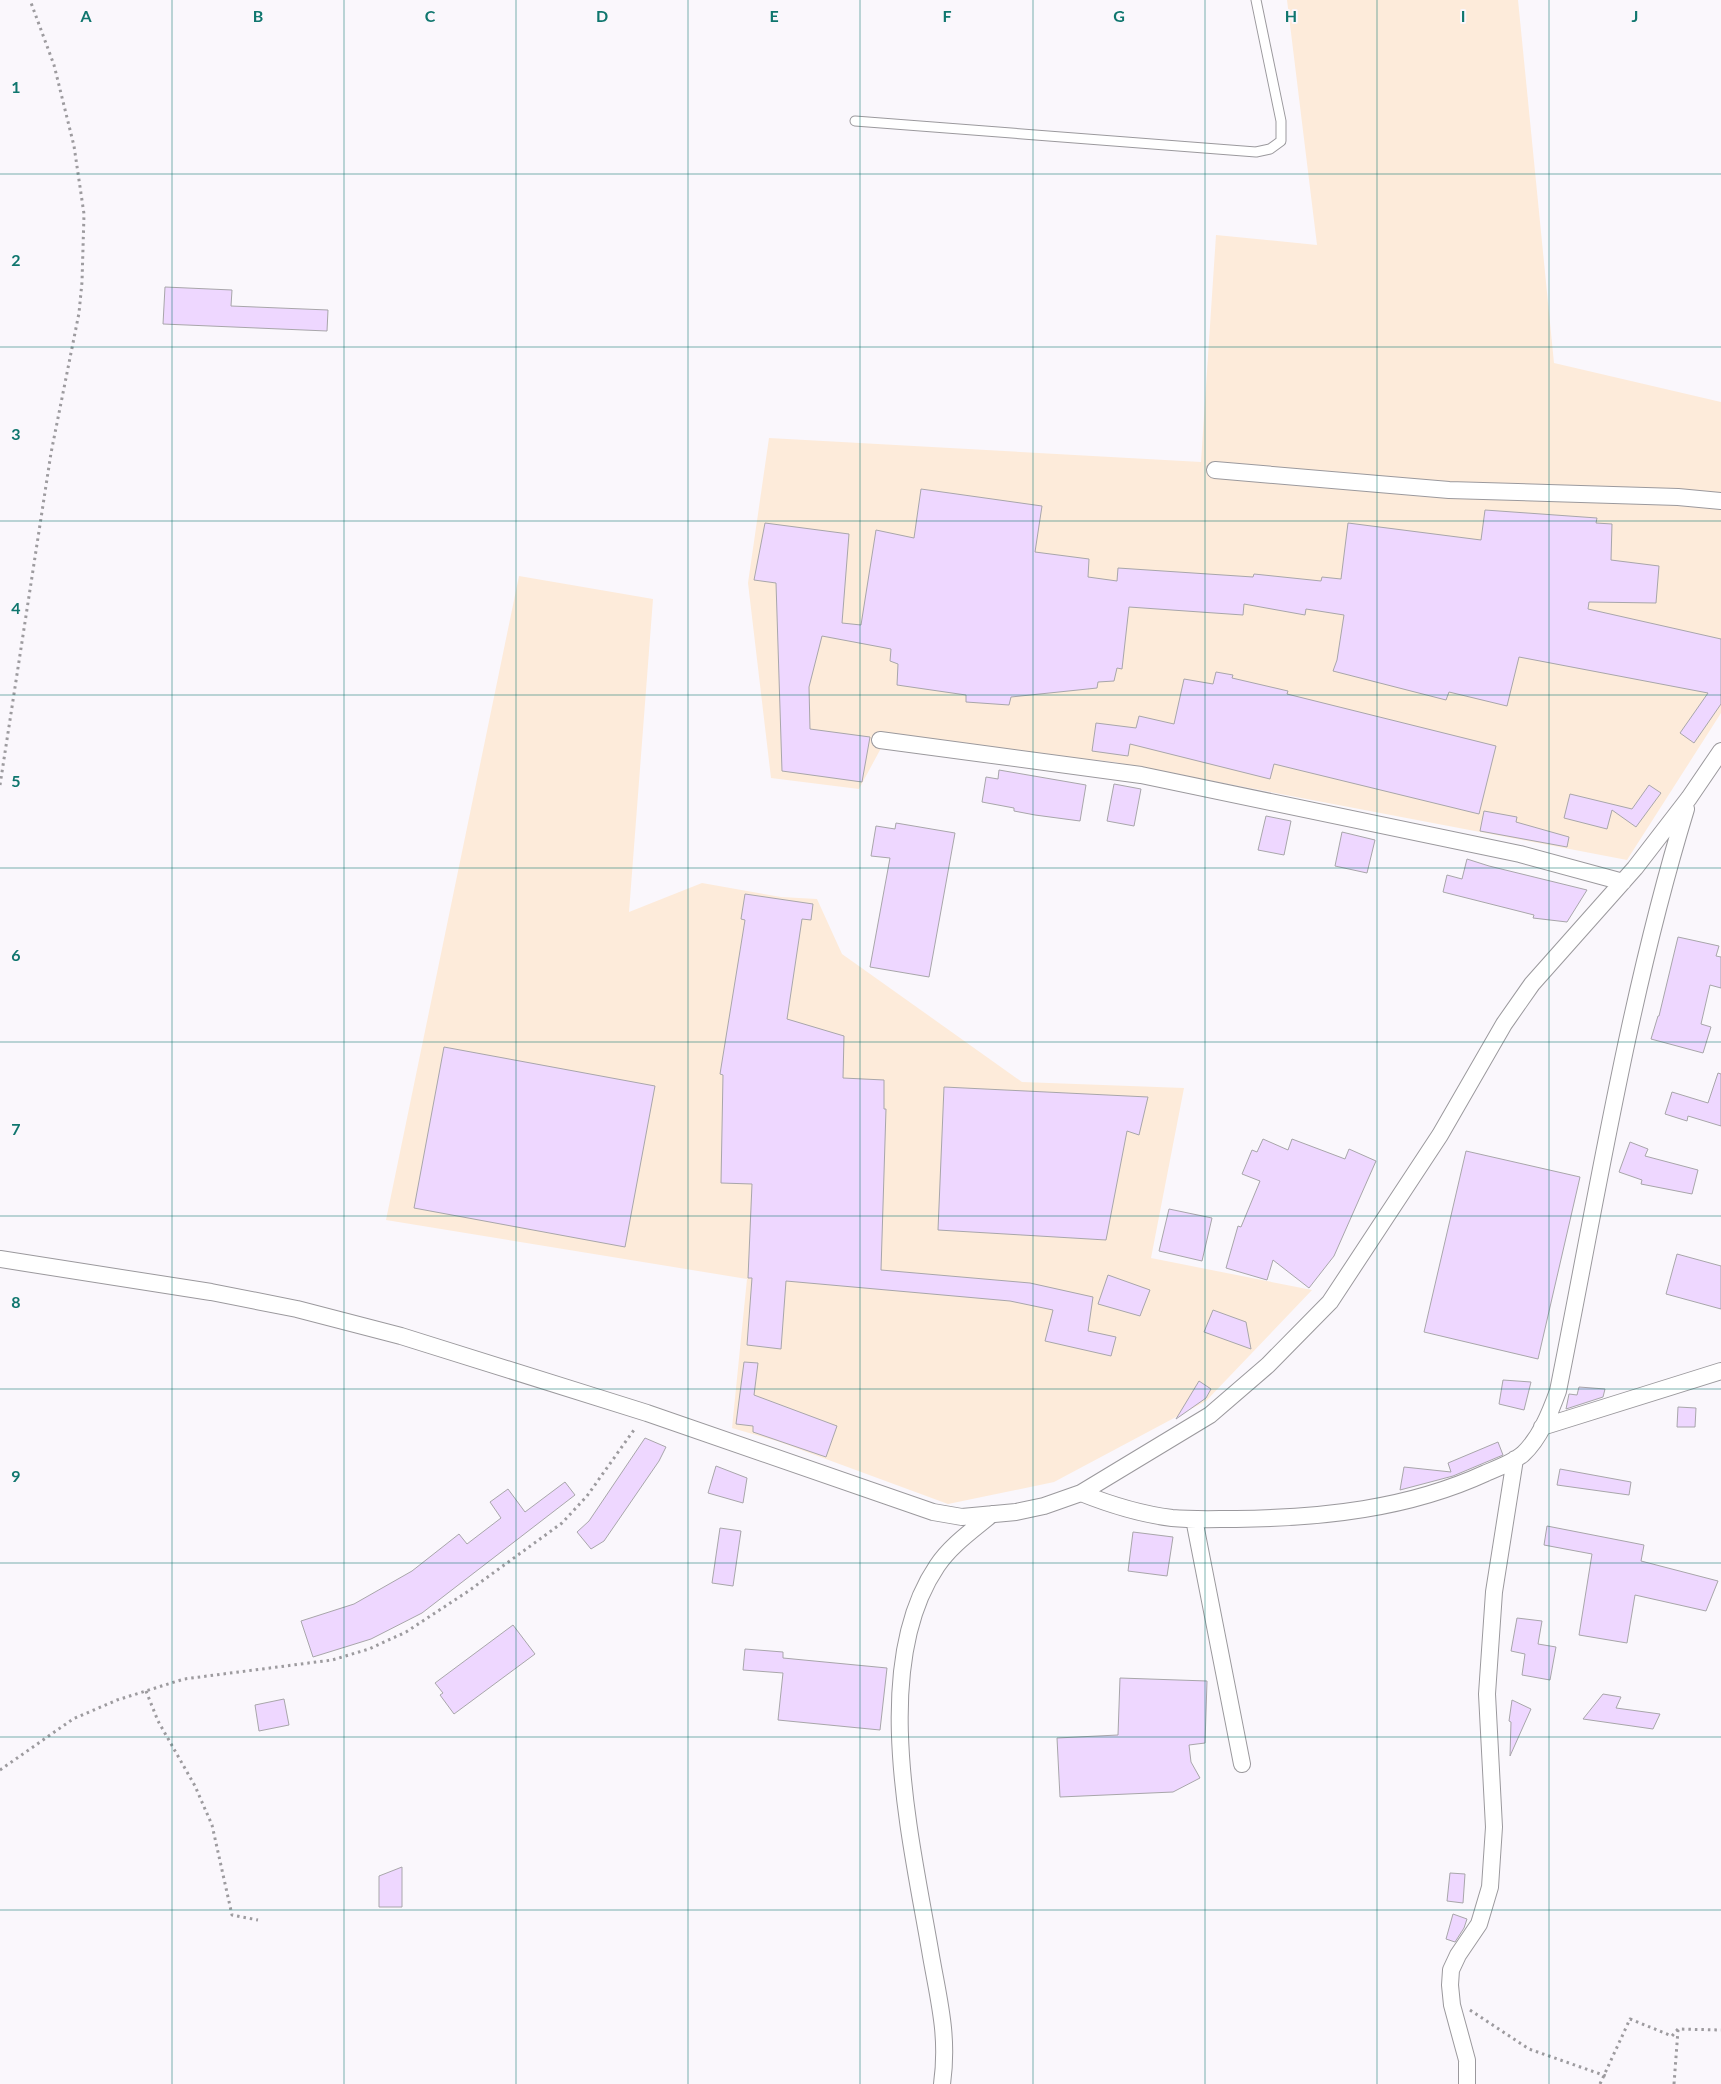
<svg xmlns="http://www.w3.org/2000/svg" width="1721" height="2084" font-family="Lato,sans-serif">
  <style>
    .industrial { fill: #fdebda }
    .building { fill: #eed7ff; stroke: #a8a6aa }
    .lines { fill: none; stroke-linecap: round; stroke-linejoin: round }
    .lane-casing { stroke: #9b999d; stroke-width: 11 }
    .street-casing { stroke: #9b999d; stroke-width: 18 }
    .path { stroke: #9d9b9f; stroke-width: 3; stroke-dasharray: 2.5 4; stroke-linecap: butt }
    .lane { stroke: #fff; stroke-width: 9 }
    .street { stroke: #fff; stroke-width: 16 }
    .grid { fill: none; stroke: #0f766e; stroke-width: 1; stroke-opacity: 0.55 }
    .grid-label { font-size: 16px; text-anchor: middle; font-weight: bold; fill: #0f766e; stroke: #faf7fc; stroke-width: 4; stroke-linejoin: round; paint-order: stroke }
  </style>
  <rect width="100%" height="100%" fill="#faf7fc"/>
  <path class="industrial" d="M 1287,0 L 1518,0 L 1554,363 L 1721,402 L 1721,713 L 1627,860 L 1113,762 L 887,737 L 859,789 L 771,778 L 748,583 L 769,438 L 1201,462 L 1216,235 L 1317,245 Z
    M 519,576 L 653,599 L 629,912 L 702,883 L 781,897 L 817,899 L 842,954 L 1022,1082 L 1184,1088 L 1151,1258 L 1312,1290 L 1206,1401 L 1054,1482 L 948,1504 L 777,1441 L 732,1428 L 747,1279 L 386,1220 Z"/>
  <path class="building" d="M 165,287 L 232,290 L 231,306 L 328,310 L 327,331 L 163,324 Z
    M 921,489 L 1042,506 L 1035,552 L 1089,559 L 1088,577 L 1117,581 L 1118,568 L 1253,577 L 1254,574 L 1321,581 L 1322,577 L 1341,579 L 1348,523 L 1481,540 L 1485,510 L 1597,518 L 1596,523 L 1612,524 L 1611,560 L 1659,566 L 1656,603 L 1589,602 L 1588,609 L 1721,639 L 1721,704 L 1694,743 L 1680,733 L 1708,693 L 1519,657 L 1507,706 L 1449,692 L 1446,700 L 1333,671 L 1337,660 L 1344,615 L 1306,609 L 1305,615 L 1244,604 L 1243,615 L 1129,607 L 1122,669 L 1117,668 L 1114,681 L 1098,682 L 1097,688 L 1011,697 L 1009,705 L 966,702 L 966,695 L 897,685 L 898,664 L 890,661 L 891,649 L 822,636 L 809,687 L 810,729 L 870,737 L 862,782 L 782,771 L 776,583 L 754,580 L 765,523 L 849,534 L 842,623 L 861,625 L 876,530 L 914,538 Z
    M 1216,672 L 1233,675 L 1232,678 L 1288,691 L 1287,694 L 1496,746 L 1479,814 L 1274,764 L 1270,779 L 1130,744 L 1128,756 L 1092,751 L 1096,723 L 1136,728 L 1139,716 L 1174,724 L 1184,679 L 1213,684 Z
    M 999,770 L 1086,785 L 1080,821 L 1035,815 L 1014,811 L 1014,808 L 982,802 L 986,777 L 998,779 Z
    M 1114,784 L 1141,789 L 1134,826 L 1107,821 Z
    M 1649,785 L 1661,793 L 1636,827 L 1612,810 L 1607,829 L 1564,818 L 1570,794 L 1632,809 Z
    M 1484,811 L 1517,817 L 1516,822 L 1569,837 L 1567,847 L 1480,831 Z
    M 1266,816 L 1291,821 L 1284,855 L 1258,850 Z
    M 896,823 L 955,833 L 929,977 L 870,967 L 890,858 L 871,856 L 876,826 L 895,829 Z
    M 1342,832 L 1375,840 L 1367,873 L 1335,866 Z
    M 1467,859 L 1489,866 L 1587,890 L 1567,922 L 1533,918 L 1534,915 L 1443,892 L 1447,875 L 1462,879 Z
    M 745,894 L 813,904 L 811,920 L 802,919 L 787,1019 L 844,1036 L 843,1078 L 884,1080 L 884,1109 L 886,1109 L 881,1270 L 1030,1283 L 1093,1297 L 1088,1331 L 1116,1337 L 1111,1356 L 1045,1341 L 1053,1310 L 1010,1301 L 786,1281 L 781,1349 L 747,1345 L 752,1278 L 748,1278 L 752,1184 L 721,1183 L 723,1075 L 720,1074 L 745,920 L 741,919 Z
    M 1678,937 L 1719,946 L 1716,956 L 1721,957 L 1721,988 L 1710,985 L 1701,1024 L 1711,1027 L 1703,1053 L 1651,1039 L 1658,1016 L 1659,1016 Z
    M 444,1047 L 655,1086 L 625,1247 L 414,1208 Z
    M 1718,1073 L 1721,1074 L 1721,1126 L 1688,1116 L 1687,1121 L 1665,1114 L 1672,1092 L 1708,1103 Z
    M 944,1087 L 1148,1097 L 1139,1135 L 1127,1131 L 1106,1240 L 938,1230 Z
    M 1263,1139 L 1288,1150 L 1292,1139 L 1345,1159 L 1349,1149 L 1376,1161 L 1334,1256 L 1309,1288 L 1273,1260 L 1267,1280 L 1226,1268 L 1238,1226 L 1241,1227 L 1260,1181 L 1242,1174 L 1252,1150 L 1257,1152 Z
    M 1630,1142 L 1648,1149 L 1645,1156 L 1698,1170 L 1692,1194 L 1641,1184 L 1642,1180 L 1619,1172 Z
    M 1466,1151 L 1580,1177 L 1538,1359 L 1424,1332 Z
    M 1169,1209 L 1212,1218 L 1202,1261 L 1159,1251 Z
    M 1677,1254 L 1721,1266 L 1721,1309 L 1666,1294 Z
    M 1108,1275 L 1150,1290 L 1140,1316 L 1098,1304 Z
    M 1213,1310 L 1246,1322 L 1251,1349 L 1204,1332 Z
    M 744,1362 L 758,1363 L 754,1395 L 837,1426 L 826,1457 L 753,1432 L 753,1426 L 736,1424 Z
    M 1503,1380 L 1531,1382 L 1524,1410 L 1499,1404 Z
    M 1199,1381 L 1211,1389 L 1206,1398 L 1176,1419 Z
    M 1579,1387 L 1605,1389 L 1603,1397 L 1566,1409 L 1569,1394 L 1577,1395 Z
    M 1678,1407 L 1696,1408 L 1695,1427 L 1677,1427 Z
    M 645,1438 L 666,1447 L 659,1461 L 604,1541 L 591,1549 L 577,1532 L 589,1521 Z
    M 1498,1442 L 1503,1455 L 1453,1476 L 1400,1490 L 1404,1467 L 1451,1472 L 1448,1463 Z
    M 716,1466 L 747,1478 L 743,1503 L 708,1493 Z
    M 1560,1469 L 1631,1482 L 1629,1495 L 1557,1485 Z
    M 565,1482 L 575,1495 L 422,1613 L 371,1639 L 313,1657 L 301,1621 L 354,1604 L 412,1571 L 459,1534 L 467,1544 L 501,1518 L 490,1502 L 508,1489 L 525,1512 Z
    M 1547,1526 L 1644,1545 L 1641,1561 L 1718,1581 L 1706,1611 L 1635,1595 L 1627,1643 L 1579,1635 L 1592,1554 L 1544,1545 Z
    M 720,1528 L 741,1531 L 733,1586 L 712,1583 Z
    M 1133,1532 L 1173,1537 L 1167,1576 L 1128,1571 Z
    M 1517,1618 L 1542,1621 L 1538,1644 L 1556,1647 L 1550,1680 L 1522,1675 L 1525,1654 L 1511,1651 Z
    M 513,1625 L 535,1654 L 454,1714 L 440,1695 L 443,1693 L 435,1683 Z
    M 745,1649 L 783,1652 L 783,1658 L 887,1668 L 880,1730 L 778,1720 L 783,1673 L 743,1670 Z
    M 1120,1678 L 1207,1681 L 1205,1743 L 1189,1745 L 1191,1762 L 1200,1778 L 1173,1792 L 1060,1797 L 1057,1738 L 1118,1735 Z
    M 1603,1694 L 1621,1697 L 1616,1708 L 1660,1714 L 1653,1729 L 1583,1719 Z
    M 284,1699 L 289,1725 L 259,1731 L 255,1705 Z
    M 1512,1700 L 1531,1709 L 1510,1756 L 1511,1722 L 1509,1721 Z
    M 402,1867 L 402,1907 L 379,1907 L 379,1876 Z
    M 1450,1873 L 1465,1874 L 1463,1903 L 1447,1901 Z
    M 1453,1914 L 1467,1919 L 1464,1928 L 1455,1942 L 1446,1939 Z"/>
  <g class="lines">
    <defs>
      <path id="lane" d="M 855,121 L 1256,152 L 1270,149 L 1281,141 L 1281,121 L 1256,0"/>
      <path id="street" d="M 1215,470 L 1449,490 L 1678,497 L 1721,501
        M 880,740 L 1141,775 L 1520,854 L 1623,882
        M 0,1259 L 211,1292 L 297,1309 L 401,1336 L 647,1413 L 933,1512 L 962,1517 L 1016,1512 L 1044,1506 L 1081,1493 L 1210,1415 L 1268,1365 L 1330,1302 L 1440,1135 L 1504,1024 L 1532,984 L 1635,868 L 1689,798 L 1721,751
        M 1542,1427 L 1721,1371
        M 1081,1493 C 1111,1505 1140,1514 1172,1518 C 1193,1520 1215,1519 1236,1519 C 1321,1518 1408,1509 1486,1473 C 1498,1468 1514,1462 1523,1454 C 1540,1438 1550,1413 1558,1391 C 1597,1197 1628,999 1686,809
        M 1194,1519 L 1242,1764
        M 942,2084 C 949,2034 938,1998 930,1950 C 911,1839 869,1666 937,1566 C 951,1545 973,1530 992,1514
        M 1467,2084 L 1467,2060 L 1452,2005 L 1450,1985 L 1451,1970 L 1458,1955 L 1479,1924 L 1490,1887 L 1494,1827 L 1487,1694 L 1494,1592 L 1515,1459"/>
    </defs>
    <use href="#lane" class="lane-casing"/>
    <use href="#street" class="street-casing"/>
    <path class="path" d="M 0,785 L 51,453 L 79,313 L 82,282 L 84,214 L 74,146 L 54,65 L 30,0
      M 146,1691 L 158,1721 L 195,1786 L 212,1825 L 232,1915 L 258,1920
      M 0,1770 L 73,1719 L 117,1700 L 184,1679 L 332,1660 L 369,1649 L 406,1632 L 467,1592 L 562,1523 L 587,1496 L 636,1427
      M 1470,2010 L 1529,2049 L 1606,2076
      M 1600,2084 L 1630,2019 L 1672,2036 L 1678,2029 L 1721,2030
      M 1674,2084 L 1678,2030"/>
    <use href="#lane" class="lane"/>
    <use href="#street" class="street"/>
  </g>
  <path class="grid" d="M 172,0 L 172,2084M 344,0 L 344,2084M 516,0 L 516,2084M 688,0 L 688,2084M 860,0 L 860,2084M 1033,0 L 1033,2084M 1205,0 L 1205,2084M 1377,0 L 1377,2084M 1549,0 L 1549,2084M 0,174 L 1721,174M 0,347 L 1721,347M 0,521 L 1721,521M 0,695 L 1721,695M 0,868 L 1721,868M 0,1042 L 1721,1042M 0,1216 L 1721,1216M 0,1389 L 1721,1389M 0,1563 L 1721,1563M 0,1737 L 1721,1737M 0,1910 L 1721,1910"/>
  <g class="grid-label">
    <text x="86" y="22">A</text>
    <text x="258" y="22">B</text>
    <text x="430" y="22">C</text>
    <text x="602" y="22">D</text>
    <text x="774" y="22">E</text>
    <text x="947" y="22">F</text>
    <text x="1119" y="22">G</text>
    <text x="1291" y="22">H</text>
    <text x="1463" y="22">I</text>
    <text x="1635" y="22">J</text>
    <text x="16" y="93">1</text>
    <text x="16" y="266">2</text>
    <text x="16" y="440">3</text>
    <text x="16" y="614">4</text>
    <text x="16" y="787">5</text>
    <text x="16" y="961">6</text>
    <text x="16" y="1135">7</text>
    <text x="16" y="1308">8</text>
    <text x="16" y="1482">9</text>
  </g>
</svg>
